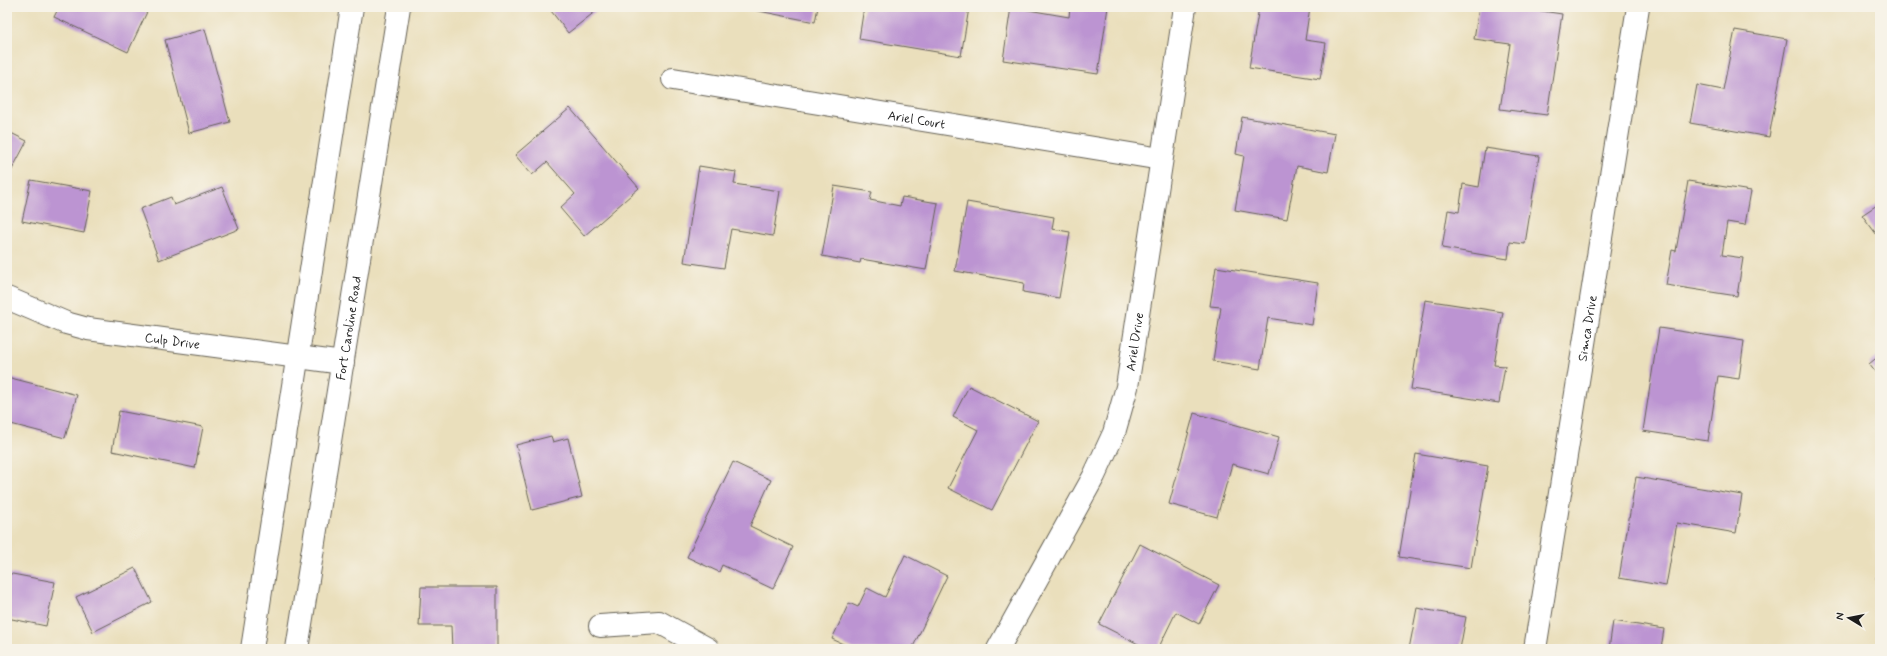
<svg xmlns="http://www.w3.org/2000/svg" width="1887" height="656" font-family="Mynerve,sans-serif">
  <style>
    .building { fill: #bc94d2 }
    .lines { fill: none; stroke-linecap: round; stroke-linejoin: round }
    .minor-casing { stroke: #646054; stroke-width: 24 }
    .minor { stroke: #fff; stroke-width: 22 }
    .labels { text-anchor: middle; stroke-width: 3; stroke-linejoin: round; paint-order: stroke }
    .street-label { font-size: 13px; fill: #1c1c1c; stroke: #f7f3e8 }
  </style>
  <rect width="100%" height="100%" fill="#f7f3e8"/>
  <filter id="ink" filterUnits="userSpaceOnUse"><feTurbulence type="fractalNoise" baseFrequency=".025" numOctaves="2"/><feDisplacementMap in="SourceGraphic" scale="8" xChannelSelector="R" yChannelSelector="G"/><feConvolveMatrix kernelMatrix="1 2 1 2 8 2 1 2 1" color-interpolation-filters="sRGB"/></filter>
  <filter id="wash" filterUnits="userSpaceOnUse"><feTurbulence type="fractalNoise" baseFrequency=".012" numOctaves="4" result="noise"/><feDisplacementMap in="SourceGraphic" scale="16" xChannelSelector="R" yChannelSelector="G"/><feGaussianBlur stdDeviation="0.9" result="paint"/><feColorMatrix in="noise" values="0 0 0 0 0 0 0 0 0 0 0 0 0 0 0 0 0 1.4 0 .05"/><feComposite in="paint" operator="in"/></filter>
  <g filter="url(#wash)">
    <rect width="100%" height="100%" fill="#eadfbc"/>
    <g id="blocks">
      <path class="building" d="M 59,7 L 137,7 L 147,12 L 128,52 L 54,17 Z
        M 548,7 L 601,7 L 568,33 Z
        M 738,7 L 818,7 L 815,22 Z
        M 864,7 L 969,8 L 961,56 L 859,39 Z
        M 1011,7 L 1069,17 L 1070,7 L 1108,7 L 1098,74 L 1003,60 Z
        M 1259,7 L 1310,7 L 1305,40 L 1326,43 L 1320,79 L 1249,68 Z
        M 1479,7 L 1515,7 L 1562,14 L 1547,115 L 1500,109 L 1510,44 L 1474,39 Z
        M 205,29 L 230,122 L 189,133 L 165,40 Z
        M 1735,30 L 1787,39 L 1769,137 L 1690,123 L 1697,85 L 1723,90 Z
        M 570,108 L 639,188 L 584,236 L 560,208 L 575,194 L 547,162 L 532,175 L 515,155 Z
        M 1242,117 L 1335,134 L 1328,172 L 1297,166 L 1287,219 L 1235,210 L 1244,156 L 1236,154 Z
        M 7,131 L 27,141 L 7,179 Z
        M 1485,148 L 1539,156 L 1525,244 L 1510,242 L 1508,259 L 1442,248 L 1448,210 L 1459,212 L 1463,184 L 1479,187 Z
        M 699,166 L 736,172 L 734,184 L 780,191 L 773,236 L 731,229 L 724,268 L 684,262 Z
        M 31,180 L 92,191 L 84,233 L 22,221 Z
        M 1688,181 L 1751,191 L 1745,225 L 1727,222 L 1722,255 L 1743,258 L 1737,296 L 1666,285 L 1672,250 L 1676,251 Z
        M 834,186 L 872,192 L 870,200 L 900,206 L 902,197 L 938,203 L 926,270 L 861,259 L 860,263 L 822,256 Z
        M 222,187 L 239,229 L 159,260 L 140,209 L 171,197 L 174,205 Z
        M 967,202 L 1054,217 L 1052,229 L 1070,232 L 1059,298 L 1023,292 L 1024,283 L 955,271 Z
        M 1880,203 L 1880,239 L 1862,215 Z
        M 1216,267 L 1318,283 L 1312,325 L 1268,318 L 1260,369 L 1213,361 L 1221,307 L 1210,306 Z
        M 1425,300 L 1503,312 L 1494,365 L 1505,366 L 1499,403 L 1411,389 Z
        M 1659,328 L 1744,341 L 1739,379 L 1718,376 L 1708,441 L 1643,431 Z
        M 1880,355 L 1880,378 L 1869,364 Z
        M 7,377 L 77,395 L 65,438 L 7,423 Z
        M 969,386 L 1038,421 L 992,510 L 948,488 L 978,430 L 953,417 Z
        M 119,411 L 203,427 L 195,468 L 112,451 Z
        M 1194,413 L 1279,437 L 1269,474 L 1232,464 L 1217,517 L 1169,504 Z
        M 551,436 L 553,442 L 568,438 L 582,497 L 532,510 L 516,445 Z
        M 1416,454 L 1488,466 L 1471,568 L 1399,557 Z
        M 733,462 L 771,480 L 750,526 L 793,547 L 773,589 L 722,565 L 719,572 L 687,557 Z
        M 1636,477 L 1742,495 L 1736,533 L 1677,523 L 1666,586 L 1619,578 Z
        M 1140,544 L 1219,585 L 1199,624 L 1176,612 L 1158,649 L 1148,649 L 1099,624 Z
        M 905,555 L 947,576 L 912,649 L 854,649 L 832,639 L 849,603 L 858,607 L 867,588 L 885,597 Z
        M 135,568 L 152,602 L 93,632 L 76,597 Z
        M 7,573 L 55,582 L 46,626 L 7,618 Z
        M 1880,576 L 1880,593 L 1879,593 L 1876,577 Z
        M 421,587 L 497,587 L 497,649 L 452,649 L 451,626 L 419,626 Z
        M 1417,608 L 1466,617 L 1460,649 L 1409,649 Z
        M 1613,621 L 1664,629 L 1661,649 L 1609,649 Z"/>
    </g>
  </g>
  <g filter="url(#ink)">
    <use href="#blocks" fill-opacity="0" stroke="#646054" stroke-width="1"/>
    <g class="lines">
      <defs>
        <g id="minor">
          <path id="s1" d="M 673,79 L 1161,159"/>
          <path id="s2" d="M 7,298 L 66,323 L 88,329 L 343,363"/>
          <path d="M 600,626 L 659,622 L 708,649"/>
          <path d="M 252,649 L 352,7"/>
          <path id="s3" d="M 297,649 L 399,7"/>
          <path id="s4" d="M 998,649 L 1094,476 L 1114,433 L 1127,387 L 1185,7"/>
          <path id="s5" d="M 1535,649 L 1638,7"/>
        </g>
      </defs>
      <use href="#minor" class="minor-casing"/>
      <use href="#minor" class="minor"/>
    </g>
  </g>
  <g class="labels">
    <g class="street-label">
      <text dy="5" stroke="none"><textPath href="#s1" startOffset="247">Ariel Court</textPath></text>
      <text dy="5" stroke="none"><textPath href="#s3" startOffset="325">Fort Caroline Road</textPath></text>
      <text dy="5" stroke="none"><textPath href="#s5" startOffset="325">Simca Drive</textPath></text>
      <text dy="5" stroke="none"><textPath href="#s2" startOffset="172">Culp Drive</textPath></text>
      <text dy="5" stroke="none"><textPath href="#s4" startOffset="339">Ariel Drive</textPath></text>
    </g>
  </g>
  <rect width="1887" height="656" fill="none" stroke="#f7f3e8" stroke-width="24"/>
  <g transform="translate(1849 618) rotate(280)" stroke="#f7f3e8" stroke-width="3" paint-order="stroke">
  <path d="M0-3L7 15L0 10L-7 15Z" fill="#1c1c1c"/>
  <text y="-6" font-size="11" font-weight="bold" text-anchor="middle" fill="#1c1c1c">N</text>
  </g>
</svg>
